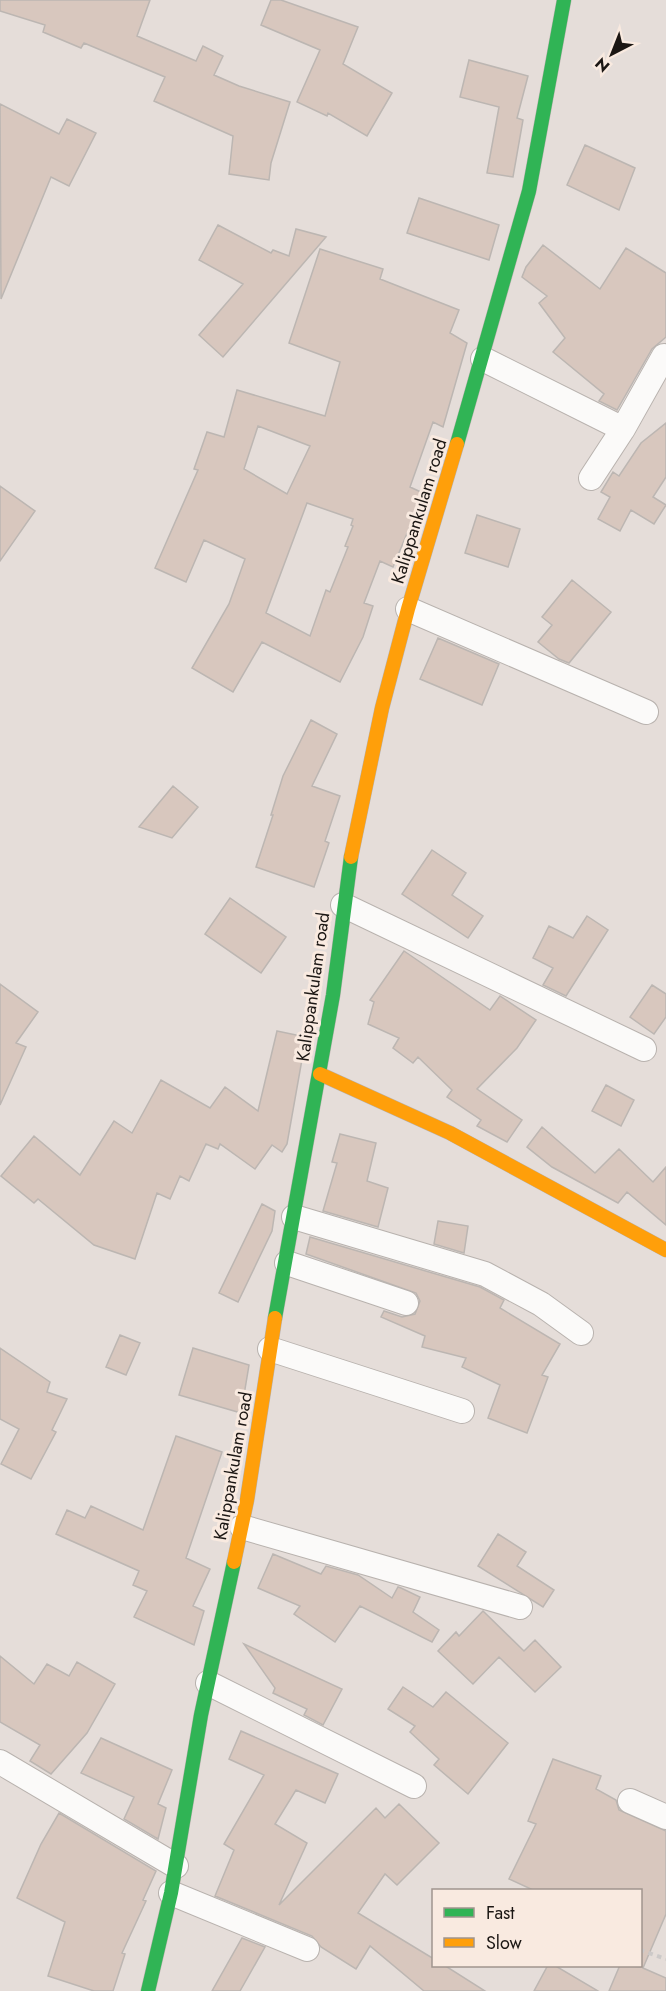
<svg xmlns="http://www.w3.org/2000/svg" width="666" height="1991" font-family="Jost,sans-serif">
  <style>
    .building { fill: #d8c7be; stroke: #bcb6b2; stroke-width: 1.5; fill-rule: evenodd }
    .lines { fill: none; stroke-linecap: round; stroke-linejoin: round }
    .street-casing { stroke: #b8b2ae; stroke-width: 26 }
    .fast-casing { stroke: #b8b2ae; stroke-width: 15 }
    .slow-casing { stroke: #b8b2ae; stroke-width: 15 }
    .path { stroke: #ccc9c8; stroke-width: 4; stroke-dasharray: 4.5 4.5; stroke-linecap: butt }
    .street { stroke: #fbfaf9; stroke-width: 24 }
    .fast { stroke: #30b455; stroke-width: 14 }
    .slow { stroke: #ff9f0a; stroke-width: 14 }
    .labels { text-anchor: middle; stroke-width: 6; stroke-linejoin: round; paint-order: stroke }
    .street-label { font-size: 18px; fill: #1b1613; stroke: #f9eae0 }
  </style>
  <rect width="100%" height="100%" fill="#e5ddd9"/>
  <path class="building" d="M 0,0 L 150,0 L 137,36 L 196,61 L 203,46 L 223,56 L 214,75 L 239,86 L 290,102 L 271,163 L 269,180 L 229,174 L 233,136 L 154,101 L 165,77 L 84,43 L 81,48 L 43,32 L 45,25 L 0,11 Z
    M 271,0 L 281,0 L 358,27 L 343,64 L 392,93 L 367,136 L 328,113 L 327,116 L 297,102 L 320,50 L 261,25 Z
    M 469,60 L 528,76 L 517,118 L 523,120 L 513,177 L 487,173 L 499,107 L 460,97 Z
    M 0,104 L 59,134 L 67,119 L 96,133 L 69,186 L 51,177 L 1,299 Z
    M 585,145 L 635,168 L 619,210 L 567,185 Z
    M 419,198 L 499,225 L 489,260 L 407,233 Z
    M 218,225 L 271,253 L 273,250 L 289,256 L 296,229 L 326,237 L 223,357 L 199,335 L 243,284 L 199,260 Z
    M 543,245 L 600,289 L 626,248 L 666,273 L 666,337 L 652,349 L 617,410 L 599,401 L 604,394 L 553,352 L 565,338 L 539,303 L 547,296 L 522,277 L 526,267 Z
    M 320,249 L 383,269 L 380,279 L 459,310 L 450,333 L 467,343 L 443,427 L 433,422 L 410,487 L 423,493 L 421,500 L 393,567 L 380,561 L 364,603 L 373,606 L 363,637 L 340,682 L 262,642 L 233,692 L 192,668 L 229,604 L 245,559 L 204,540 L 186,582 L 155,568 L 198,470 L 194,469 L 207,432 L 224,437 L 237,390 L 325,416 L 340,362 L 289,343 ZM 258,426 L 310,446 L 287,494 L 244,469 ZM 307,503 L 353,519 L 351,525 L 353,526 L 345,546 L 348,547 L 330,592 L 326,590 L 310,636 L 266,613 Z
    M 666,423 L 666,477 L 653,497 L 666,505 L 654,524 L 631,510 L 620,531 L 598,519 L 610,497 L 601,492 L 613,472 L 619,476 L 641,443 Z
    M 0,486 L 35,511 L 0,561 Z
    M 477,515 L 520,529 L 508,567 L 465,553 Z
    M 572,580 L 611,612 L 569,663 L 559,659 L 538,642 L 552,625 L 542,617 Z
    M 438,638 L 499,664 L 482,705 L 420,679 Z
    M 311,720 L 337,734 L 312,786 L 340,796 L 325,841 L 329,843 L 314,887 L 256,867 L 273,815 L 271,815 L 283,776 Z
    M 173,786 L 198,807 L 172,838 L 139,827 Z
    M 432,850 L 466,873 L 452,895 L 483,916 L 468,938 L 402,894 Z
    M 230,898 L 286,937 L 261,973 L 205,934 Z
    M 587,916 L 608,930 L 566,996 L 543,985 L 553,968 L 533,958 L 549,926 L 573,938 Z
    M 404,951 L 490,1010 L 500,996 L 536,1020 L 517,1048 L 477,1089 L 522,1120 L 507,1142 L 477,1126 L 481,1120 L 447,1097 L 452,1090 L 418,1057 L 413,1063 L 393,1048 L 399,1038 L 368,1024 L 374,1002 L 370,1000 Z
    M 0,984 L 38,1012 L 16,1043 L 26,1047 L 0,1105 Z
    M 652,985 L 666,994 L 666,1017 L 654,1034 L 630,1017 Z
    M 277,1031 L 306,1037 L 287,1144 L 282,1152 L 272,1145 L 255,1169 L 220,1144 L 218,1149 L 206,1144 L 189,1181 L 180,1176 L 170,1199 L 157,1193 L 135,1259 L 94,1245 L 38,1199 L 34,1203 L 1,1176 L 34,1136 L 80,1175 L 114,1121 L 132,1133 L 161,1080 L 210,1108 L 225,1087 L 258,1111 Z
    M 606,1085 L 634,1100 L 621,1126 L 592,1111 Z
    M 542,1127 L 595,1173 L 619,1149 L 653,1182 L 666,1167 L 666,1225 L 627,1192 L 618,1203 L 552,1167 L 527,1147 Z
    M 340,1134 L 376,1143 L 367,1181 L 388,1188 L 378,1227 L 323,1211 L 337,1163 L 332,1162 Z
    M 262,1204 L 275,1211 L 272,1231 L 238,1302 L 219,1293 Z
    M 438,1221 L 468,1226 L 464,1253 L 434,1244 Z
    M 310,1237 L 480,1287 L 504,1300 L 500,1308 L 560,1344 L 542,1375 L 548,1377 L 527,1433 L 488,1418 L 500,1385 L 462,1367 L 466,1358 L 422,1347 L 425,1336 L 381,1317 L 384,1311 L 402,1317 L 415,1314 L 420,1301 L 416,1293 L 306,1254 Z
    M 120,1335 L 140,1343 L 126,1375 L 106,1367 Z
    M 0,1348 L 50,1382 L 47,1392 L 67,1399 L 52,1430 L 56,1432 L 31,1479 L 1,1464 L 19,1429 L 0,1419 Z
    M 193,1348 L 249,1365 L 241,1413 L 179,1395 Z
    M 176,1436 L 222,1452 L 186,1558 L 210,1569 L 193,1606 L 204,1611 L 194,1645 L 134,1617 L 147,1591 L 133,1585 L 139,1571 L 56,1534 L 67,1510 L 85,1518 L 91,1506 L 143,1530 Z
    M 498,1534 L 526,1552 L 517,1566 L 554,1590 L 543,1607 L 478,1566 Z
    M 273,1554 L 321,1574 L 326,1566 L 358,1575 L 392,1598 L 398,1587 L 401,1588 L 420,1597 L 413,1612 L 439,1630 L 432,1642 L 360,1606 L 335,1642 L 294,1614 L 300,1606 L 258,1588 Z
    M 483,1611 L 524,1651 L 535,1640 L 561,1667 L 535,1692 L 499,1657 L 473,1684 L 438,1651 L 456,1632 L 459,1636 Z
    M 244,1644 L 342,1689 L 323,1725 L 304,1715 L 307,1709 L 273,1693 L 275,1688 Z
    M 0,1656 L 34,1684 L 47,1664 L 69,1676 L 77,1662 L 115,1684 L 87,1733 L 51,1774 L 30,1761 L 40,1745 L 0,1722 Z
    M 403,1687 L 433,1707 L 446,1692 L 508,1743 L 468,1794 L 434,1765 L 439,1759 L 410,1732 L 415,1726 L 388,1709 Z
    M 241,1731 L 338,1774 L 325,1803 L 296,1790 L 275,1824 L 307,1843 L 279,1905 L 376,1808 L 385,1818 L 399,1804 L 439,1843 L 397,1885 L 385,1874 L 358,1913 L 434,1959 L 434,1965 L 444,1965 L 485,1991 L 424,1991 L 370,1946 L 356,1969 L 321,1947 L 312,1936 L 215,1896 L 234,1850 L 224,1844 L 264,1775 L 229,1759 Z
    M 101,1738 L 172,1770 L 158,1804 L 166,1808 L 158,1839 L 124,1819 L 134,1797 L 81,1773 Z
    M 553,1759 L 601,1776 L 596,1789 L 616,1800 L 619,1810 L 666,1831 L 666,1914 L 643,1968 L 666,1978 L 666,1991 L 609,1991 L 620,1965 L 640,1967 L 640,1890 L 533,1890 L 509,1879 L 536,1824 L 528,1821 Z
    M 59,1813 L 156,1871 L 143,1900 L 146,1901 L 122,1953 L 125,1954 L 113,1991 L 94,1991 L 48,1976 L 65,1922 L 17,1898 L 41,1844 Z
    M 242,1938 L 265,1947 L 240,1991 L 212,1991 Z
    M 548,1965 L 554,1965 L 598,1991 L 534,1991 Z"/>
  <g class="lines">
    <defs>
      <path id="street" d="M 483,359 L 623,429 L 664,356 L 666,357
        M 591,478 L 623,429
        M 408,609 L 646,712
        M 343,905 L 644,1049
        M 294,1217 L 485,1274 L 541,1304 L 581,1333
        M 287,1263 L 406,1303
        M 270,1349 L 462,1411
        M 242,1527 L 520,1607
        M 208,1683 L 414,1786
        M 0,1762 L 176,1866
        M 630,1801 L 666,1817
        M 171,1893 L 307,1949"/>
      <path id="fast" d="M 457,444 L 529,191 L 564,0
        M 275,1318 L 333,995 L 351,857
        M 148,1991 L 171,1893 L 201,1715 L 234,1562"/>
      <path id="slow" d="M 351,857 L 382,708 L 408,609 L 457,444
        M 320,1074 L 450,1133 L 666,1250
        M 234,1562 L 247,1500 L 275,1318"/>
    </defs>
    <use href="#street" class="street-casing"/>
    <use href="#fast" class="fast-casing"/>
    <use href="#slow" class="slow-casing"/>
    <path class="path" d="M 640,1950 L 666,1959"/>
    <use href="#street" class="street"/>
    <use href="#fast" class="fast"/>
    <use href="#slow" class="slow"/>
  </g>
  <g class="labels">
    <g class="street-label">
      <text transform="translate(419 511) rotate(-73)" y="6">Kalippankulam road</text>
      <text transform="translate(313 987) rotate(-82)" y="6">Kalippankulam road</text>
      <text transform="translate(233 1466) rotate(-80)" y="6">Kalippankulam road</text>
    </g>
  </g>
  <rect x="432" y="1889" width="210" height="78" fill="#f9eae0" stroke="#a0958e" stroke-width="1.5"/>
  <rect x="444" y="1908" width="30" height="9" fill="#30b455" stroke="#a0958e" stroke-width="1.5"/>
  <text x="486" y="1919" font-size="18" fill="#1b1613">Fast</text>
  <rect x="444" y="1938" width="30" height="9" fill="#ff9f0a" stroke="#a0958e" stroke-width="1.5"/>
  <text x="486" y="1949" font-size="18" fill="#1b1613">Slow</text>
  <g transform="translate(612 54) rotate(222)" stroke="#f9eae0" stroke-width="4.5" paint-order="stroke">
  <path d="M0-4.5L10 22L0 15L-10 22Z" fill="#1b1613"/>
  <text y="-9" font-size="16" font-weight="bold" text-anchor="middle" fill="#1b1613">N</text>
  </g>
</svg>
